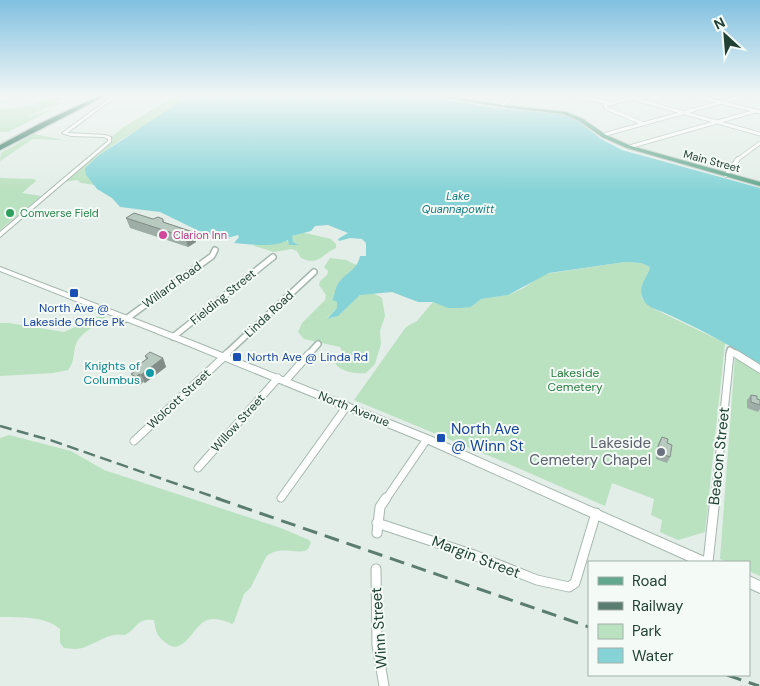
<svg xmlns="http://www.w3.org/2000/svg" width="760" height="686" font-family="'DM Sans',sans-serif">
  <style>
    .green { fill: #bae1c0 }
    .water { fill: #86d3d7 }
    .lines { fill: none; stroke-linecap: round; stroke-linejoin: round }
    .stream { stroke: #86d3d7; stroke-width: 1 }
    .minor-far4-casing { stroke: #a5b7af; stroke-width: 4.5 }
    .minor-far3-casing { stroke: #a5b7af; stroke-width: 5.5 }
    .minor-far2-casing { stroke: #a5b7af; stroke-width: 8 }
    .minor-far1-casing { stroke: #a5b7af; stroke-width: 9 }
    .minor-casing { stroke: #a5b7af; stroke-width: 11 }
    .tertiary-casing { stroke: #a5b7af; stroke-width: 2 }
    .primary-casing { stroke: #c1cac6; stroke-width: 2 }
    .motorway-casing { stroke: #c1cac6; stroke-width: 3 }
    .minor-far4 { stroke: #fff; stroke-width: 3 }
    .minor-far3 { stroke: #fff; stroke-width: 4 }
    .minor-far2 { stroke: #fff; stroke-width: 5 }
    .minor-far1 { stroke: #fff; stroke-width: 7 }
    .minor { stroke: #fff; stroke-width: 9 }
    .tertiary { fill: #fff; fill-rule: evenodd }
    .primary { fill: #63a78e; fill-rule: evenodd }
    .motorway { fill: #2a705a; fill-rule: evenodd }
    .rail-far1 { stroke: #5b7c70; stroke-width: 2.5; stroke-dasharray: 12 5.5; stroke-linecap: butt }
    .rail { stroke: #5b7c70; stroke-width: 3; stroke-dasharray: 15 8; stroke-linecap: butt }
    .wall { fill: #9eada5 }
    .shaded-wall { fill: #818d86 }
    .building { fill: #b8c9c0; stroke: #818d86 }
    .leisure-dot { fill: #2e9e5b; stroke: #f4faf6; stroke-width: 2 }
    .hotel-dot { fill: #d1479c; stroke: #f4faf6; stroke-width: 2 }
    .transit-dot { fill: #1a4fb4; stroke: #f4faf6; stroke-width: 2 }
    .culture-dot { fill: #0f9aa8; stroke: #f4faf6; stroke-width: 2 }
    .worship-dot { fill: #6b7280; stroke: #f4faf6; stroke-width: 2 }
    .labels { text-anchor: middle; stroke-width: 4; stroke-linejoin: round; paint-order: stroke }
    .far-street-label { font-size: 11px; fill: #214135; stroke: #f4faf6 }
    .far-water-label { font-size: 11px; font-style: italic; fill: #157c82; stroke: #f4faf6 }
    .far-leisure-label { font-size: 11px; fill: #27864d; stroke: #f4faf6; text-anchor: start }
    .far-hotel-label { font-size: 11px; fill: #b23c85; stroke: #f4faf6; text-anchor: start }
    .street-label { font-size: 12px; fill: #214135; stroke: #f4faf6 }
    .transit-label { font-size: 12px; fill: #164399; stroke: #f4faf6 }
    .culture-label { font-size: 12px; fill: #0d838f; stroke: #f4faf6; text-anchor: end }
    .park-label { font-size: 12px; fill: #277b3f; stroke: #f4faf6 }
    .near-transit-label { font-size: 15px; fill: #164399; stroke: #f4faf6; text-anchor: start }
    .near-worship-label { font-size: 15px; fill: #5b616d; stroke: #f4faf6; text-anchor: end }
    .near-street-label { font-size: 15px; fill: #214135; stroke: #f4faf6 }
  </style>
  <rect width="100%" height="100%" fill="#e3eee8"/>
  <path class="green" d="M 176,95 L 190,95 L 151,122 L 117,142 L 87,166 L 86,175 L 95,185 L 81,183 L 77,180 L 57,183 L 122,128 Z
    M 65,98 L 55,101 L 61,104 L 48,107 L 24,118 L 54,109 L 8,132 L 0,132 L 0,110 L 31,105 L 45,100 Z
    M 34,134 L 64,140 L 105,142 L 33,139 L 0,161 L 1,153 Z
    M 0,178 L 34,179 L 36,181 L 22,193 L 41,196 L 0,230 Z
    M 301,232 L 331,239 L 336,244 L 336,248 C 321,255 319,266 301,258 L 297,251 L 292,249 L 274,252 L 252,245 L 279,243 L 286,240 L 290,243 L 299,245 L 293,242 L 291,237 Z
    M 330,258 L 346,260 L 358,266 C 350,271 340,279 336,288 C 335,292 335,295 332,300 L 337,302 L 337,308 L 327,318 C 348,321 355,278 382,298 L 385,316 L 380,331 L 381,344 L 375,364 L 366,373 C 356,374 340,372 335,363 L 342,351 L 340,347 L 304,339 L 298,332 L 302,323 L 325,300 L 326,295 L 319,285 L 320,281 L 327,275 L 328,271 L 324,267 Z
    M 625,262 L 641,263 L 650,267 C 645,280 640,283 642,299 L 654,309 L 725,343 L 705,532 L 678,540 L 660,532 L 662,520 L 651,515 L 654,499 L 612,483 L 605,506 L 504,462 L 354,400 L 406,327 L 417,321 L 433,302 L 451,308 L 471,307 L 481,299 L 508,295 L 522,289 L 545,274 Z
    M 100,316 L 106,317 C 99,326 85,329 78,340 C 72,349 76,361 68,370 L 53,373 L 0,376 L 0,323 L 9,323 L 64,332 Z
    M 735,357 L 760,372 L 760,576 L 749,571 L 749,562 L 728,562 L 720,559 Z
    M 9,435 L 71,451 L 104,470 L 281,528 L 309,540 L 311,543 L 308,549 L 305,551 C 291,553 278,546 266,557 L 251,587 L 244,594 L 234,622 L 232,624 C 224,620 213,617 205,621 C 193,627 183,657 166,643 C 162,640 160,638 158,635 C 155,630 155,625 154,620 C 136,618 138,628 125,635 C 109,632 101,641 87,646 C 80,650 72,649 64,648 L 60,643 L 60,629 C 43,615 21,618 0,617 L 0,438 Z"/>
  <path class="water" d="M 190,95 L 421,95 L 495,108 L 563,114 L 579,122 L 601,139 L 622,150 L 760,188 L 760,365 C 731,345 698,328 665,313 C 658,310 646,307 643,299 C 637,286 647,278 650,267 L 641,263 L 625,262 L 549,273 L 508,295 L 481,299 L 471,307 L 461,308 L 448,308 L 433,302 L 418,302 L 392,292 L 360,295 L 338,316 L 327,319 L 337,308 L 337,302 L 332,300 C 335,295 334,293 336,288 C 341,274 357,272 360,256 L 366,256 L 366,243 L 362,239 L 350,238 L 339,241 L 338,239 L 348,233 L 328,225 L 315,226 L 311,231 L 292,236 L 293,242 L 299,245 L 289,245 L 288,240 C 286,241 283,242 281,243 C 267,247 248,244 234,243 L 239,237 L 238,235 L 224,239 L 203,233 L 160,212 L 120,207 L 112,198 L 97,189 L 86,175 L 85,168 L 98,156 Z"/>
  <g class="lines">
    <path class="stream" d="M 0,103 L 23,95"/>
    <defs>
      <path id="minor-far4" d="M 572,95 L 609,103
        M 621,95 L 760,134
        M 692,95 L 760,112
        M 53,96 L 56,95
        M 632,98 L 605,105 L 606,108 L 644,124
        M 467,101 L 474,95
        M 502,106 L 513,95
        M 603,135 L 747,95
        M 629,147 L 756,111
        M 737,160 L 760,143"/>
      <path id="minor-far3" d="M 726,175 L 738,159"/>
      <path id="minor-far2" d="M 126,319 L 212,256 L 215,250
        M 173,337 L 273,257
        M 225,355 L 314,272
        M 308,355 L 318,344
        M 729,355 L 730,350 L 738,355"/>
      <path id="minor-far1" d="M 736,354 L 760,369
        M 285,381 L 309,354
        M 134,441 L 227,354
        M 198,468 L 278,378
        M 281,498 L 347,406
        M 386,499 L 427,439
        M 715,499 L 730,354"/>
      <path id="minor" d="M 377,523 L 474,555 L 537,580 L 569,587 L 575,583 L 596,513
        M 377,533 L 380,507 L 386,498
        M 708,562 L 715,498
        M 376,569 L 377,645 L 384,686"/>
      <path id="tertiary" d="M 114,95 L 118,95 L 67,133 L 105,135 L 111,137 L 111,142 L 0,237 L 0,232 L 108,141 L 108,139 L 104,137 L 71,136 L 62,133 Z
        M 0,267 L 190,340 L 430,436 L 707,558 L 708,562 L 691,562 L 424,442 L 184,344 L 0,271 Z
        M 749,576 L 760,581 L 760,593 L 749,588 Z"/>
      <path id="primary" d="M 430,95 L 438,95 L 502,105 L 566,112 L 583,119 L 606,135 L 631,146 L 760,182 L 760,186 L 627,148 L 602,137 L 579,121 L 563,114 L 502,107 Z"/>
      <path id="motorway" d="M 101,95 L 107,95 L 0,150 L 0,145 L 41,123 Z"/>
    </defs>
    <use href="#minor-far4" class="minor-far4-casing"/>
    <use href="#minor-far3" class="minor-far3-casing"/>
    <use href="#minor-far2" class="minor-far2-casing"/>
    <use href="#minor-far1" class="minor-far1-casing"/>
    <use href="#minor" class="minor-casing"/>
    <use href="#tertiary" class="tertiary-casing"/>
    <use href="#primary" class="primary-casing"/>
    <use href="#motorway" class="motorway-casing"/>
    <use href="#minor-far4" class="minor-far4"/>
    <use href="#minor-far3" class="minor-far3"/>
    <use href="#minor-far2" class="minor-far2"/>
    <use href="#minor-far1" class="minor-far1"/>
    <use href="#minor" class="minor"/>
    <use href="#tertiary" class="tertiary"/>
    <use href="#primary" class="primary"/>
    <use href="#motorway" class="motorway"/>
    <path class="rail-far1" d="M 0,426 L 50,440 L 220,499"/>
    <path class="rail" d="M 216,498 L 589,627
      M 727,675 L 759,686"/>
  </g>
  <path class="wall" d="M 126,218 L 153,219 L 163,219 L 164,222 L 193,232 L 196,242 L 188,247 L 130,228 Z
    M 145,356 L 163,358 L 166,367 L 145,383 L 143,382 L 140,385 L 135,382 L 131,374 L 133,373 L 132,370 L 146,359 Z
    M 751,395 L 757,399 L 760,400 L 760,409 L 758,412 L 747,408 L 747,400 Z
    M 662,437 L 667,443 L 670,457 L 667,463 L 656,459 L 657,453 L 655,453 L 659,442 Z"/>
  <path class="shaded-wall" d="M 193,232 L 196,242 L 188,247 L 185,237 Z
    M 163,358 L 166,367 L 145,383 L 141,375 Z
    M 139,374 L 143,382 L 140,385 L 136,377 Z"/>
  <path class="building" d="M 134,213 L 153,219 L 158,217 L 163,219 L 163,222 L 193,232 L 185,237 L 126,218 Z
    M 150,352 L 163,358 L 141,375 L 139,374 L 136,377 L 131,374 L 134,372 L 132,370 L 148,358 L 145,356 Z
    M 751,395 L 757,396 L 757,399 L 760,400 L 760,405 L 751,402 Z
    M 662,437 L 668,439 L 667,443 L 672,445 L 670,457 L 659,453 L 660,448 L 658,447 Z"/>
  <linearGradient id="sky" x2="0" y2="1"><stop stop-color="#81c0e1"/><stop offset="0.5" stop-color="#f2f7f5"/><stop offset="1" stop-color="#f2f7f5" stop-opacity="0"/></linearGradient>
  <rect width="760" height="191" fill="url(#sky)"/>
  <circle class="leisure-dot" cx="10" cy="213" r="5"/>
  <circle class="hotel-dot" cx="163" cy="235" r="5"/>
  <g class="transit-dot">
    <rect x="69" y="288" width="10" height="10" rx="2.5"/>
    <rect x="232" y="352" width="10" height="10" rx="2.5"/>
    <rect x="436" y="433" width="10" height="10" rx="2.5"/>
  </g>
  <circle class="culture-dot" cx="150" cy="373" r="5"/>
  <circle class="worship-dot" cx="661" cy="452" r="5"/>
  <g class="labels">
    <g class="far-street-label">
      <text transform="translate(712 161) rotate(15)" y="4">Main Street</text>
    </g>
    <g class="far-water-label">
      <text x="458" y="200">Lake<tspan x="458" dy="13">Quannapowitt</tspan></text>
    </g>
    <g class="far-leisure-label">
      <text x="20" y="217">Comverse Field</text>
    </g>
    <g class="far-hotel-label">
      <text x="173" y="239">Clarion Inn</text>
    </g>
    <g class="street-label">
      <text transform="translate(172 285) rotate(-36)" y="4">Willard Road</text>
      <text transform="translate(223 297) rotate(-39)" y="4">Fielding Street</text>
      <text transform="translate(269 314) rotate(-43)" y="4">Linda Road</text>
      <text transform="translate(179 399) rotate(-43)" y="4">Wolcott Street</text>
      <text transform="translate(354 409) rotate(22)" y="4">North Avenue</text>
      <text transform="translate(238 423) rotate(-48)" y="4">Willow Street</text>
    </g>
    <g class="transit-label">
      <text x="74" y="312">North Ave @<tspan x="74" dy="14">Lakeside Office Pk</tspan></text>
      <text x="247" y="361" text-anchor="start">North Ave @ Linda Rd</text>
    </g>
    <g class="culture-label">
      <text x="140" y="370">Knights of<tspan x="140" dy="14">Columbus</tspan></text>
    </g>
    <g class="park-label">
      <text x="575" y="377">Lakeside<tspan x="575" dy="14">Cemetery</tspan></text>
    </g>
    <g class="near-transit-label">
      <text x="451" y="434">North Ave<tspan x="451" dy="17">@ Winn St</tspan></text>
    </g>
    <g class="near-worship-label">
      <text x="651" y="448">Lakeside<tspan x="651" dy="17">Cemetery Chapel</tspan></text>
    </g>
    <g class="near-street-label">
      <text transform="translate(719 456) rotate(-84)" y="5">Beacon Street</text>
      <text transform="translate(476 557) rotate(21)" y="5">Margin Street</text>
      <text transform="translate(379 628) rotate(-94)" y="5">Winn Street</text>
    </g>
  </g>
  <rect x="588" y="561" width="162" height="115" fill="#f4faf6" stroke="#a0b0a9"/>
  <rect x="598" y="577" width="25" height="8" fill="#63a78e" stroke="#a0b0a9"/>
  <text x="632" y="586" font-size="15" fill="#214135">Road</text>
  <rect x="598" y="602" width="25" height="8" fill="#5b7c70" stroke="#a0b0a9"/>
  <text x="632" y="611" font-size="15" fill="#214135">Railway</text>
  <rect x="598" y="624" width="25" height="15" fill="#bae1c0" stroke="#a0b0a9"/>
  <text x="632" y="636" font-size="15" fill="#214135">Park</text>
  <rect x="598" y="648" width="25" height="15" fill="#86d3d7" stroke="#a0b0a9"/>
  <text x="632" y="661" font-size="15" fill="#214135">Water</text>
  <g transform="translate(725 35) rotate(334)" stroke="#f4faf6" stroke-width="4" paint-order="stroke">
  <path d="M0-4L9 19L0 12L-9 19Z" fill="#214135"/>
  <text y="-8" font-size="14" font-weight="bold" text-anchor="middle" fill="#214135">N</text>
  </g>
</svg>
